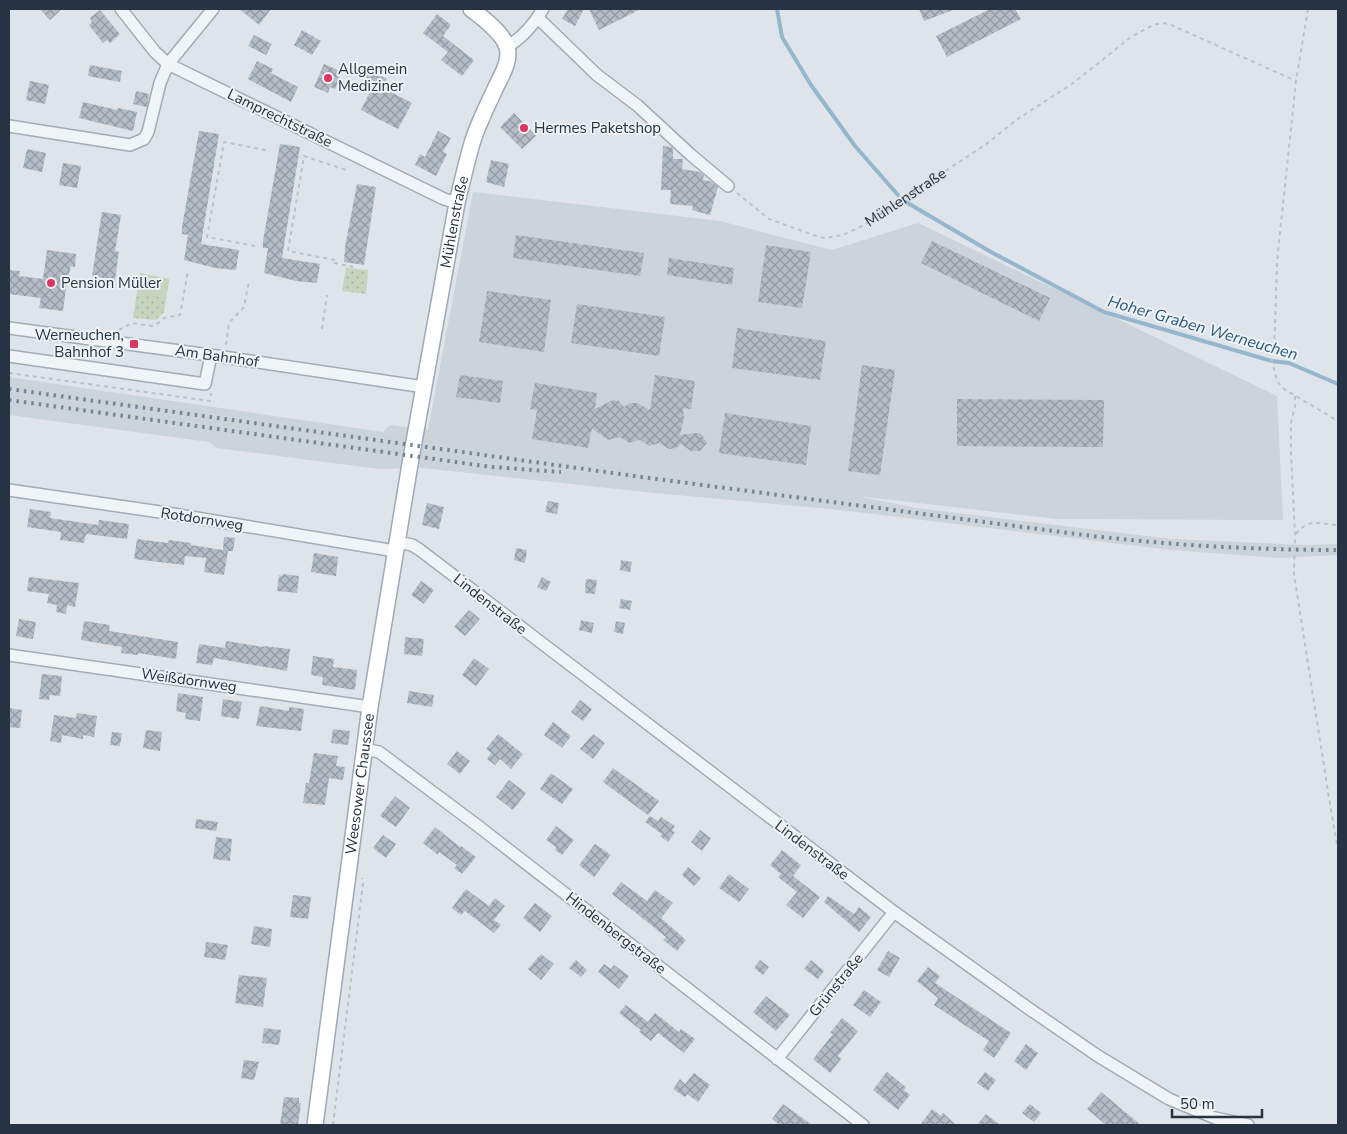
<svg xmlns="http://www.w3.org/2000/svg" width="1347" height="1134" font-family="'Nunito Sans',sans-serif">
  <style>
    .built { fill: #cbd3db }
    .grass { fill: url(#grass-dots) }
    .garden { fill: #c6d4be }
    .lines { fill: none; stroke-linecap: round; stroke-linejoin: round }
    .stream { stroke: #94b7ce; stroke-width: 4 }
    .building { fill: url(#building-cross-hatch) }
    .minor-casing { stroke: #a3abb4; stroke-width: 14 }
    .major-casing { stroke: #9ca9b6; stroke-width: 18 }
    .path { stroke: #bcc2c8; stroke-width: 2; stroke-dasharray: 4 4; stroke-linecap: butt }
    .minor { stroke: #f1f4f7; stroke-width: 11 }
    .major { stroke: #fff; stroke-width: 15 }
    .rail { stroke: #758594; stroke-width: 4; stroke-dasharray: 2.5 5; stroke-linecap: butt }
    .poi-dot { fill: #dd3461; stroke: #edf2f7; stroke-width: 2 }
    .labels { text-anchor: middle; stroke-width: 4; stroke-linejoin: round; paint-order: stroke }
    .poi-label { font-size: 15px; fill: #253342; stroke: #edf2f7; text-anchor: start }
    .street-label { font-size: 15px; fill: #253342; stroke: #edf2f7 }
    .water-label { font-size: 16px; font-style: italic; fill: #2b587a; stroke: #edf2f7 }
  </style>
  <defs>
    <pattern id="grass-dots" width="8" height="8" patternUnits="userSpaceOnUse" patternTransform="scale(1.25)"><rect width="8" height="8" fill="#c6d4be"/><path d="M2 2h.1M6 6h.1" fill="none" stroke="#aab6a4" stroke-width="1.8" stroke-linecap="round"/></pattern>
    <pattern id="building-cross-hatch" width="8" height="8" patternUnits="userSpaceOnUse" patternTransform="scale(1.25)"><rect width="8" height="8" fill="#b4bdc7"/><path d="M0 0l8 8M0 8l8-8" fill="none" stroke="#929aa3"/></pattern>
  </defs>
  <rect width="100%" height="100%" fill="#dee4e9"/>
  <path class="built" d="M 473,192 L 720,221 L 832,250 L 918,223 L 1277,396 L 1283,520 L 1057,519 L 857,496 L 916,508 L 1171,539 L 1305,545 L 1338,544 L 1338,555 L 1279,558 L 1171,550 L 840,510 L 655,493 L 422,468 L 379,469 L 217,448 L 209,442 L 9,415 L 9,377 L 383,432 L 390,425 L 428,430 Z"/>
  <path class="grass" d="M 346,268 L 368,270 L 366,294 L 342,291 Z
    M 140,273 L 169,279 L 164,312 L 156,320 L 133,318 Z"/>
  <path class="garden" d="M 140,273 L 169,279 L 166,298 L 137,293 Z"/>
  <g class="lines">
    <path class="stream" d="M 777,9 L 782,37 L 811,85 L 855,146 L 898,195
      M 906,202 L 991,252 L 1104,312 L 1272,361 L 1289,363 L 1338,384"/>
  </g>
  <path class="building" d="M 40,9 L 62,9 L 50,20 Z
    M 239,9 L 271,9 L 259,25 Z
    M 568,9 L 584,9 L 575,26 L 562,19 Z
    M 589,9 L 641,9 L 599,30 Z
    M 919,9 L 953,9 L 953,10 L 924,21 Z
    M 990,9 L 1015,9 L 1021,19 L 947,57 L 936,36 Z
    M 100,10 L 120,34 L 110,43 L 107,40 L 103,43 L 89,25 L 92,22 L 90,18 Z
    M 437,14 L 451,25 L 443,36 L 474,60 L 462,76 L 441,60 L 448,52 L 423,33 Z
    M 302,30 L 321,41 L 312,55 L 294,45 Z
    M 254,35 L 272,44 L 266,55 L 248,46 Z
    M 257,61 L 273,69 L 271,73 L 298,87 L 291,102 L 248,79 Z
    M 324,64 L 340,71 L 337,77 L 340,78 L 335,89 L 330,87 L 328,93 L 314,87 Z
    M 90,65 L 122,71 L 120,82 L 88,76 Z
    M 361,65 L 387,79 L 383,88 L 412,103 L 398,129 L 361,110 L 375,82 L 357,73 Z
    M 30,81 L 49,85 L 45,104 L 26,100 Z
    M 136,91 L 149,94 L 147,107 L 133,104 Z
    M 83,102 L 117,110 L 118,108 L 137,112 L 133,131 L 79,118 Z
    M 514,113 L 536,136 L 522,149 L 500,127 Z
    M 199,131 L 219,134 L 201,244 L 239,250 L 236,270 L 215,268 L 184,260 L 188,235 L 182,234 L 182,227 Z
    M 438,131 L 451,138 L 443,152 L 447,154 L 436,176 L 415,165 L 420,154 L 425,157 Z
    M 280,144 L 300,147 L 282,258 L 320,264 L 317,283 L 296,281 L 264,273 L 268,248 L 263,248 L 263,241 Z
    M 663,146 L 671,147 L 673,149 L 673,159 L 683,159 L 682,169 L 700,172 L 704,175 L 703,180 L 710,181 L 718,187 L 710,215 L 692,210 L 693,206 L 670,204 L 671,190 L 661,190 Z
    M 27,149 L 46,153 L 42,172 L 23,168 Z
    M 491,160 L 509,164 L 504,187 L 486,182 Z
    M 63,163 L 81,166 L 77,188 L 59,185 Z
    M 357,184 L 376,187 L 364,265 L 344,262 L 345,247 Z
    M 102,212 L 121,215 L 115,251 L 119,252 L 115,280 L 92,276 Z
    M 516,235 L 644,253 L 640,276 L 513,258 Z
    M 932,241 L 1050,298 L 1039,321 L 921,263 Z
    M 766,245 L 811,252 L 802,308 L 758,302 Z
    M 47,250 L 76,254 L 75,267 L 71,266 L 67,281 L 63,311 L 39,308 L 41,298 L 9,294 L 10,270 L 20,271 L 19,276 L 43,279 Z
    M 669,258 L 734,268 L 732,285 L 667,275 Z
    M 487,291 L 551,300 L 544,352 L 479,342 Z
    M 577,304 L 665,317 L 659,356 L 571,343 Z
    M 737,328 L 826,341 L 820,380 L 732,368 Z
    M 862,365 L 895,370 L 880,475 L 848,471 Z
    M 460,375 L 503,381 L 500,403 L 456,397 Z
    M 655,375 L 695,381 L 691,409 L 683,408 L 684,419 L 680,435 L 696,433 L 701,434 L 707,443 L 700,451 L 691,451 L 681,444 L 676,448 L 669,449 L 660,443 L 649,446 L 640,440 L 629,443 L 620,437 L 608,440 L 592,428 L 588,448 L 532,439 L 537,410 L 530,409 L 535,383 L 597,393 L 595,409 L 613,400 L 619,401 L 624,407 L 630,403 L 637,403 L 650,410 Z
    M 957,399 L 1104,400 L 1103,447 L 957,446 Z
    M 725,413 L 811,426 L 806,465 L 719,453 Z
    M 548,501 L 559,503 L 557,514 L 545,512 Z
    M 427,503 L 444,507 L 439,529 L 422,525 Z
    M 30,509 L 51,512 L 50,518 L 98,525 L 99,520 L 129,524 L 127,539 L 86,534 L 84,543 L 60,540 L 61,532 L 27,527 Z
    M 224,537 L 235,538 L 233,551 L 228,551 L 224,575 L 204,572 L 206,558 L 185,556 L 184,565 L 134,559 L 137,539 L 168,543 L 169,540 L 191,543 L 191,545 L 223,550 Z
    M 516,548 L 527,550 L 525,563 L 514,560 Z
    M 314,553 L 338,557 L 336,576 L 311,572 Z
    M 621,560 L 632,562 L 630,572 L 620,570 Z
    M 283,574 L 299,576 L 297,593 L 277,591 L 279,575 L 282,576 Z
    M 29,577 L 79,583 L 75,607 L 67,605 L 66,614 L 56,612 L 57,605 L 47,603 L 49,594 L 27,591 Z
    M 542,577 L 551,582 L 546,591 L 537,587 Z
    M 586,579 L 597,580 L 595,594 L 585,593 Z
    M 421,581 L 434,590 L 424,604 L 411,595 Z
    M 621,599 L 632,601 L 630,610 L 619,608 Z
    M 469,610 L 480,619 L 465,636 L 454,627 Z
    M 19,619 L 36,622 L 33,639 L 16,636 Z
    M 581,620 L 594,623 L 592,633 L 579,630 Z
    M 84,621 L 110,625 L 109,631 L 178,642 L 176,659 L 138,653 L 138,655 L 121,653 L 122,647 L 81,640 Z
    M 616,621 L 625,623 L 623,634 L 614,632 Z
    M 405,637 L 424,639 L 422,656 L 404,654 Z
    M 226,641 L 263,647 L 263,646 L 290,649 L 287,671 L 214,658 L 212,665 L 196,663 L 199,644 L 225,648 Z
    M 313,656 L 334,659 L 333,667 L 357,670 L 355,690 L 322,685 L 323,677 L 311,675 Z
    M 474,658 L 489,669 L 476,686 L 462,675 Z
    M 42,674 L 62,676 L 60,696 L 50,695 L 49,700 L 39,699 Z
    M 409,691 L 434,695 L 432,707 L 407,703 Z
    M 178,693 L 203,697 L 200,721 L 185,719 L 186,713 L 176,711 Z
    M 223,699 L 242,702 L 239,719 L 221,716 Z
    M 580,700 L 592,709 L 583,721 L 571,712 Z
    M 260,706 L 289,711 L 289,707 L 304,709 L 301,731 L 256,726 Z
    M 9,708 L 22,710 L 20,728 L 9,727 Z
    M 77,713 L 97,716 L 94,737 L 83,735 L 83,739 L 62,735 L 61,743 L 50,741 L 54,715 L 76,718 Z
    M 553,722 L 571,736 L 562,748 L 544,735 Z
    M 333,729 L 350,731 L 348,745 L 331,743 Z
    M 146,730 L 162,732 L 160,751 L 143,748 Z
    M 112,732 L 122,733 L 120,746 L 110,745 Z
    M 498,734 L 523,754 L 511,769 L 500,759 L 495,765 L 487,759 L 491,753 L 486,749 Z
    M 593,734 L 605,743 L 593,759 L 580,749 Z
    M 457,751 L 470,761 L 460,774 L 447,764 Z
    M 314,753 L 338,756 L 336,766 L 345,767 L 343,780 L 329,778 L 325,805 L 303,803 L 306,783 L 309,783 Z
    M 613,768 L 659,801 L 648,815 L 603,782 Z
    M 551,773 L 573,789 L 562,804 L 540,789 Z
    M 509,780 L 526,793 L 513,810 L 496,797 Z
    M 395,796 L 410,808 L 396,827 L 380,816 Z
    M 650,816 L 658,821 L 661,817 L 675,826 L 672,830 L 675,832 L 668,842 L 660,836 L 662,834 L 645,822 Z
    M 196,819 L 218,822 L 216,831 L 195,828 Z
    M 556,826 L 574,840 L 562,855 L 555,850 L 556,847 L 546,840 Z
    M 435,827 L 460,847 L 461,846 L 476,857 L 462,874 L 454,868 L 457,865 L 439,852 L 438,855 L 423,843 Z
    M 700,830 L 711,838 L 702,851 L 691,842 Z
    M 383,835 L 396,844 L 386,858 L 373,848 Z
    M 216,837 L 232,839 L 230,861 L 213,859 Z
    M 595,844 L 611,855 L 594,877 L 579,865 Z
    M 782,850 L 801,865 L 793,876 L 820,897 L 803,918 L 786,905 L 797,892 L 778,877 L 781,874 L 770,865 Z
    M 688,867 L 701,878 L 694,886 L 682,875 Z
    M 729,874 L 749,889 L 739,902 L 719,888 Z
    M 621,882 L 647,901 L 655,890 L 673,903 L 661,918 L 686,940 L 677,951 L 663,940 L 666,937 L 612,894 Z
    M 466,889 L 489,906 L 495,898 L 505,906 L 494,920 L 501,925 L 494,933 L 465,911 L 461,915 L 452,908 Z
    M 293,895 L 311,897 L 308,919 L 290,917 Z
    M 828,896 L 854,914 L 859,907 L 871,917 L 859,932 L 824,902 Z
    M 535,903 L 552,916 L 540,932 L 523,918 Z
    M 254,926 L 272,929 L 270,947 L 251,944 Z
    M 206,942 L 228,945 L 225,960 L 204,957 Z
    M 888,951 L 900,958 L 889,977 L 877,970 Z
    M 541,954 L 554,964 L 541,980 L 528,969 Z
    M 576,960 L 587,970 L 581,977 L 569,968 Z
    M 760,960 L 769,967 L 763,975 L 754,968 Z
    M 811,960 L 824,971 L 818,979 L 804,969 Z
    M 604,964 L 611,969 L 614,965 L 629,976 L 619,989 L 598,972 Z
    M 928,967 L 940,976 L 935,983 L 1011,1033 L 994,1058 L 983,1050 L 989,1041 L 934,1005 L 938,998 L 917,981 Z
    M 239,975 L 267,978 L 263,1007 L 235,1003 Z
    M 864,990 L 881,1002 L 870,1017 L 853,1005 Z
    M 766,996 L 790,1015 L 776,1031 L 753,1012 Z
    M 626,1005 L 648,1022 L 655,1013 L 679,1032 L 681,1029 L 695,1039 L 684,1053 L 658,1033 L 651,1041 L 639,1032 L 641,1030 L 619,1013 Z
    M 842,1018 L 858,1031 L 838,1056 L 841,1059 L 830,1073 L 813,1059 L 833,1034 L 830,1033 Z
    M 264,1028 L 281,1030 L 279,1045 L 262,1043 Z
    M 1026,1044 L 1038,1053 L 1026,1070 L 1014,1061 Z
    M 244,1060 L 259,1062 L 254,1080 L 241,1078 Z
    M 887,1072 L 906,1087 L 904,1090 L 910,1095 L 898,1110 L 873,1090 Z
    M 985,1072 L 996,1080 L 988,1091 L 977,1083 Z
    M 694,1073 L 710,1085 L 698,1102 L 687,1094 L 685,1097 L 673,1089 L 680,1079 L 685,1084 Z
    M 1101,1092 L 1141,1125 L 1106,1125 L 1087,1109 Z
    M 284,1097 L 299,1098 L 299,1103 L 301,1103 L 298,1125 L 280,1125 Z
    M 783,1104 L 812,1125 L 780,1125 L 772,1119 Z
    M 1030,1104 L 1041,1113 L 1034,1122 L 1022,1113 Z
    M 932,1109 L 941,1116 L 943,1113 L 956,1125 L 920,1125 Z
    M 986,1114 L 1000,1125 L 977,1125 Z"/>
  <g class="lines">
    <defs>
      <path id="minor" d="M 121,9 L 155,52 L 168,64 L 444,199 L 457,203
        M 538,18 L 597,75 L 638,106 L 691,155 L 728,186
        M 507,47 C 522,38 534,24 543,9
        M 9,126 L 130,145 L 144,139 L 148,132 L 160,83 L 168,64 L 213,9
        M 9,328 L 217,356 L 424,387
        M 9,356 L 205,384 L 211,355
        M 9,490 L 167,513 L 395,551
        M 397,542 L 412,545 L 420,550 L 894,912 L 1028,1008 L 1098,1056 L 1169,1099 L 1215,1118 L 1248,1125
        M 9,655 L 370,707
        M 364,749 L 379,752 L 478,826 L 863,1125
        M 777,1059 L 894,912"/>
      <g id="major">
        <path id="s2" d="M 315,1125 L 370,707 L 410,464 L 457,203 C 462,182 467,160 473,140 C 479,122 488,104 496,87 C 501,76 511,61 507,47 C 503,33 483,18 471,9"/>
      </g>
    </defs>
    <use href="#minor" class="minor-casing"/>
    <use href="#major" class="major-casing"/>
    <g class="path">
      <path d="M 1308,9 L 1296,81 L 1277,261 L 1275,329 L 1272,361 L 1277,381 L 1284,389 L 1338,421"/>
      <path id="s1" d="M 737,193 L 769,219 L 819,237 L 825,238 L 843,235 L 862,226 L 985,145 L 1019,118 L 1072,84 L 1131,37 L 1153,25 L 1163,23 L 1169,24 L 1296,81"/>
      <path d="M 255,246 L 207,237 L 224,142 L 270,151"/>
      <path d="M 335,260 L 288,251 L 304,156 L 349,171"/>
      <path d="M 334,263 L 353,267"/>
      <path d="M 322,329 L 327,295"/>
      <path d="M 119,330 L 132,323 L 152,326 L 160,322 L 164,318 L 180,315 L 188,271"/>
      <path d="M 226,345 L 229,323 L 244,307 L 249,281"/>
      <path d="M 9,373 L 210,401 L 211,393"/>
      <path d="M 1295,396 L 1295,406 L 1291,423 L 1291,453 L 1295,535 L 1294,574 L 1329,798 L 1338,850"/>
      <path d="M 1296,534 C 1307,518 1321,524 1338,525"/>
      <path d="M 333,1125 L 363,883 L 362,878"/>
    </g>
    <use href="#minor" class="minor"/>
    <use href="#major" class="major"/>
    <path class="rail" d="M 9,389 L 649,478 L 1084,535 C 1169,545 1253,550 1338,550
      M 9,400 L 492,467 L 561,472"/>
  </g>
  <g class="poi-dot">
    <circle cx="328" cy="78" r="5"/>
    <circle cx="524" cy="128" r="5"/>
    <circle cx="51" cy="283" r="5"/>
    <rect x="129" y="339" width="10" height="10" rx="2.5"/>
  </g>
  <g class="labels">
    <g class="poi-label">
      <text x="338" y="74">Allgemein<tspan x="338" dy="17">Mediziner</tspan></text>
      <text x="534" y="133">Hermes Paketshop</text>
      <text x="61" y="288">Pension Müller</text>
      <text x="124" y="340" text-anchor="end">Werneuchen,<tspan x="124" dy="17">Bahnhof 3</tspan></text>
    </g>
    <g class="street-label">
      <text transform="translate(280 118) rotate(26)" y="5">Lamprechtstraße</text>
      <text dy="5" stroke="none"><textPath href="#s1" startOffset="192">Mühlenstraße</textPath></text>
      <text dy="5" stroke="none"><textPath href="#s2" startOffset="914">Mühlenstraße</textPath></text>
      <text transform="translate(217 356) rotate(8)" y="5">Am Bahnhof</text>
      <text transform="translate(202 519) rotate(9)" y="5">Rotdornweg</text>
      <text transform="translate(490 604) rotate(38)" y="5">Lindenstraße</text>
      <text transform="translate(189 680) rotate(8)" y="5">Weißdornweg</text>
      <text dy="5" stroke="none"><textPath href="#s2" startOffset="344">Weesower Chaussee</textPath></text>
      <text transform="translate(812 850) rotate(37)" y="5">Lindenstraße</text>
      <text transform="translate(616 933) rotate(38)" y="5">Hindenbergstraße</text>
      <text transform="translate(836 985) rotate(-51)" y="5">Grünstraße</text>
    </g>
    <g class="water-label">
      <text transform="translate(1203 327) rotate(16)" y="6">Hoher Graben Werneuchen</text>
    </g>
  </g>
  <rect width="1347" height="1134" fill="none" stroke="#253342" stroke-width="20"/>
  <path d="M1172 1109v8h90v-8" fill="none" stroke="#253342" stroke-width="2.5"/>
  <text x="1180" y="1109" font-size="15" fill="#253342" stroke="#edf2f7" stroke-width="4" paint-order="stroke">50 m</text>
</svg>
